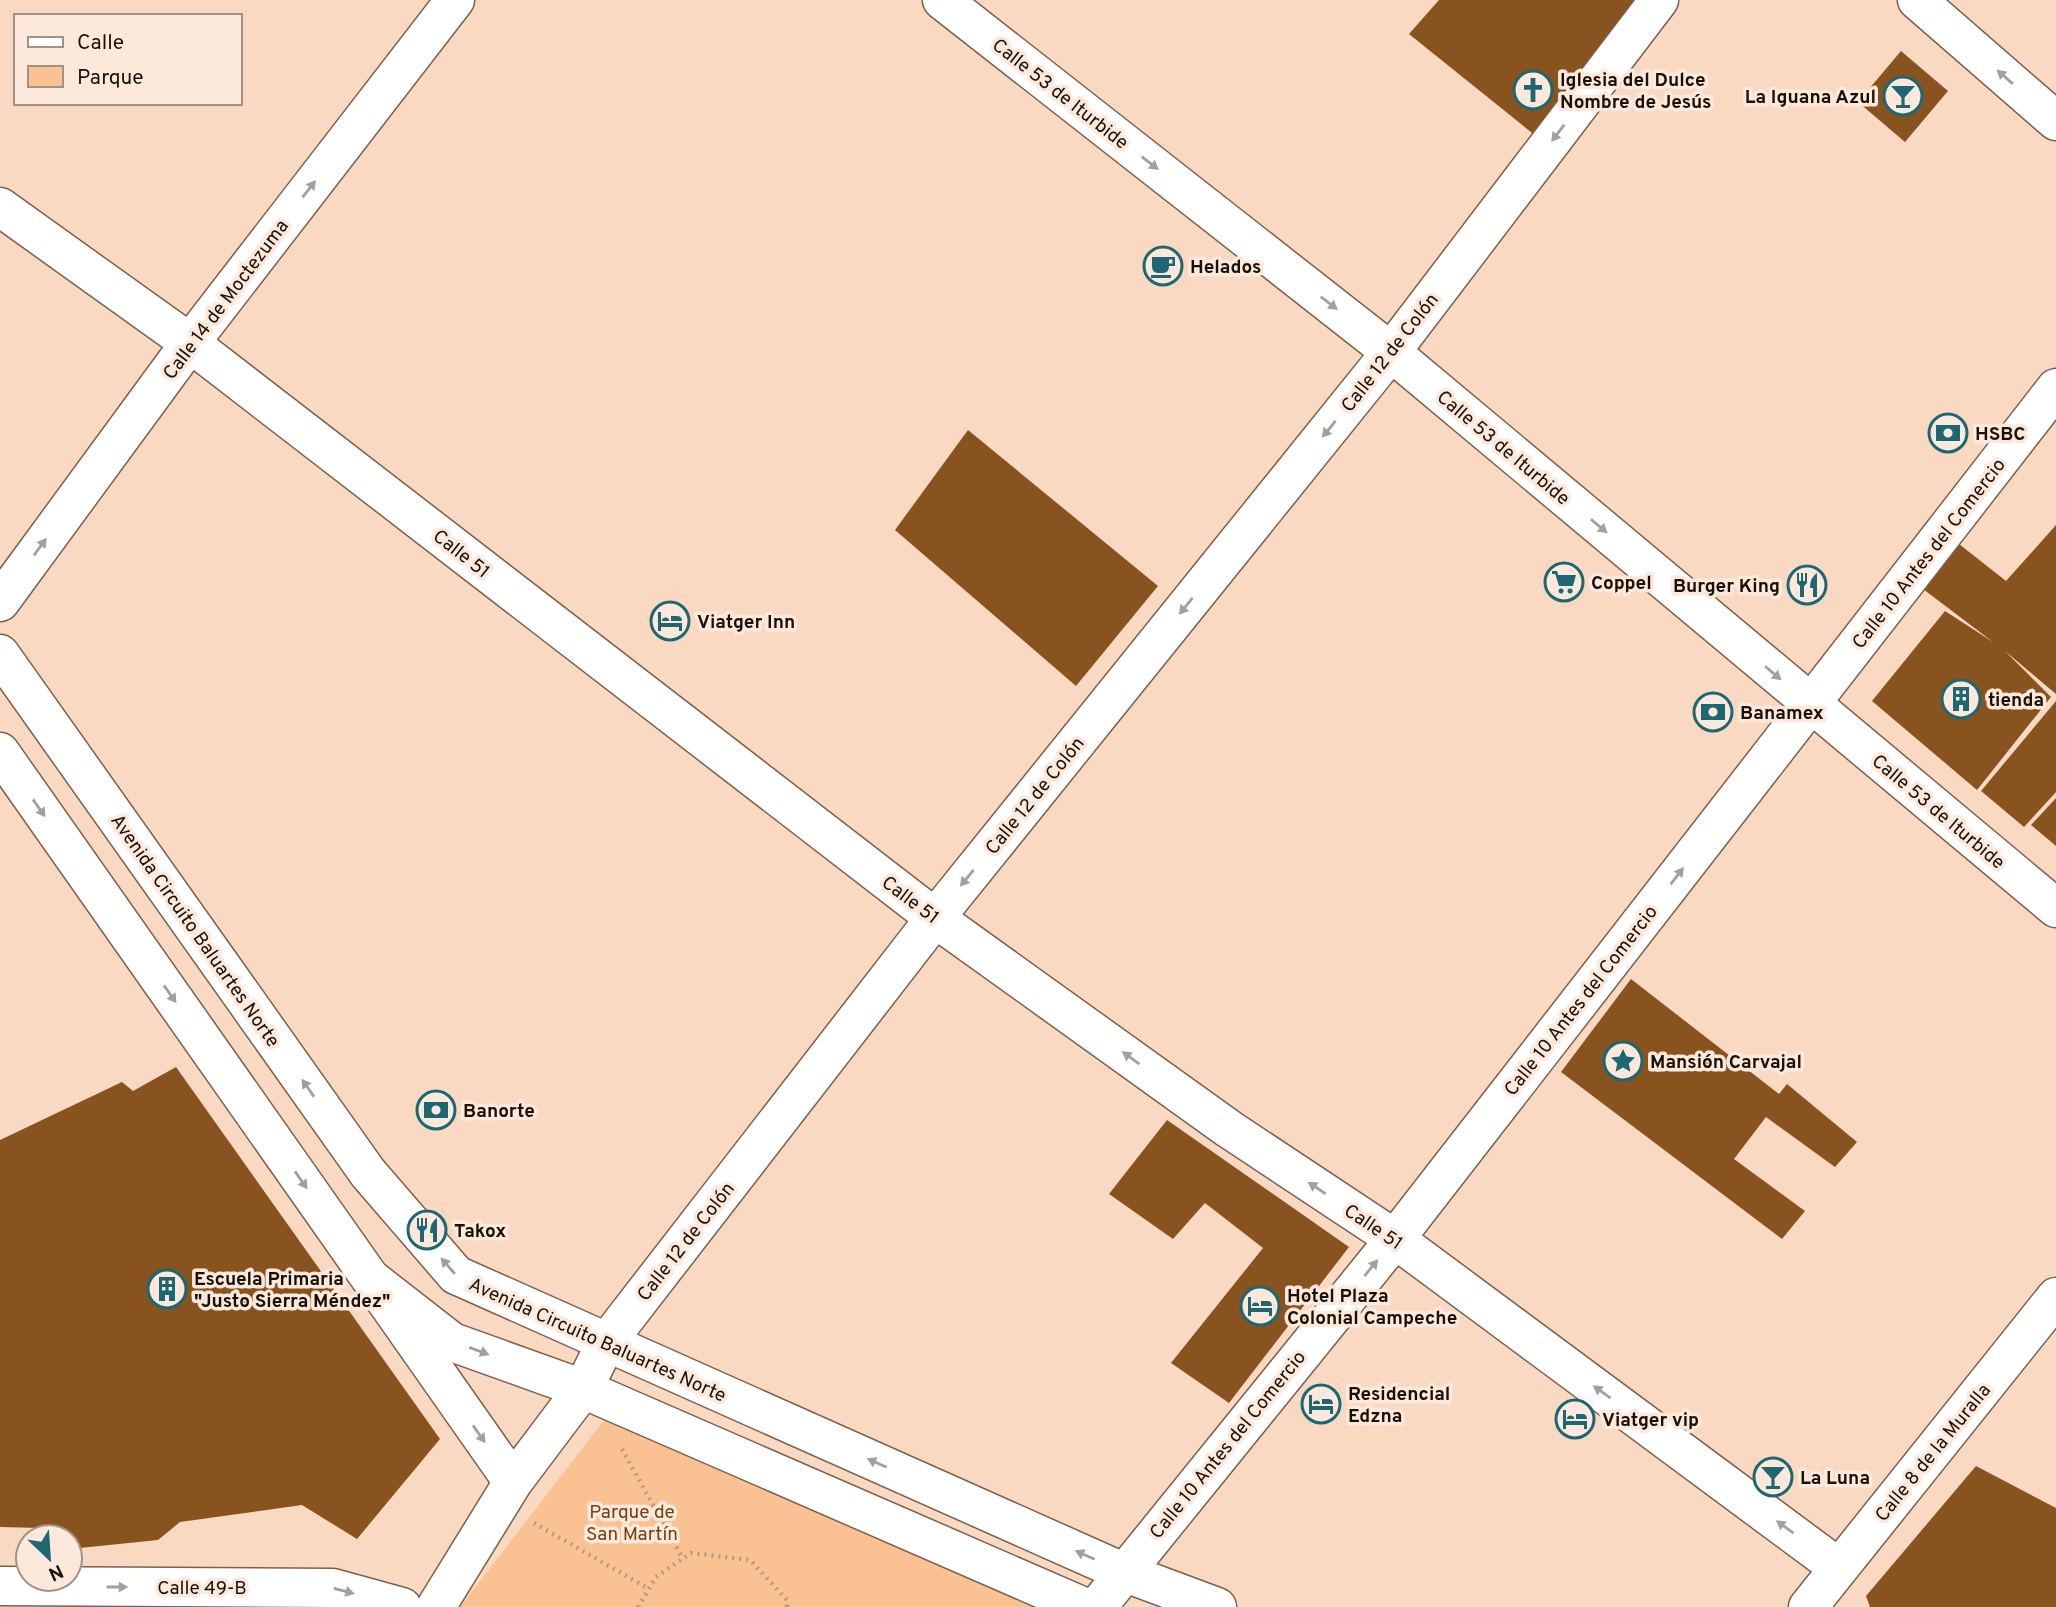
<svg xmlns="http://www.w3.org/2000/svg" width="2056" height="1607" font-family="Overpass,sans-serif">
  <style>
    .green { fill: #fac193 }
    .building { fill: #895320 }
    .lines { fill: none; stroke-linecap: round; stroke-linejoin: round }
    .minor-casing { stroke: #7b604b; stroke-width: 41 }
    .secondary-casing { stroke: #7b604b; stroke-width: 41 }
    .path { stroke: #b39a87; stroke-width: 4.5; stroke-dasharray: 2 5; stroke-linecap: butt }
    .minor { stroke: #fff; stroke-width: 38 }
    .secondary { stroke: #fff; stroke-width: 38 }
    .oneway { fill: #a39f9c }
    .labels { text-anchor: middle; stroke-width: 7; stroke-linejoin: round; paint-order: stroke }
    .poi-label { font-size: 19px; font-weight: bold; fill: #1a1007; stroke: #fce9db; text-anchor: start }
    .street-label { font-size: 19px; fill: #1a1007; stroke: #fce9db }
    .park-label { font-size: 19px; fill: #724110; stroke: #fce9db }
  </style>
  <rect width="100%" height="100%" fill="#f9d9c1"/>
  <path class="green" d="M 605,1419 L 1042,1607 L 460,1607 Z"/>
  <path class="building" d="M 1439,0 L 1657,0 L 1547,145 L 1409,34 Z
    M 1901,51 L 1948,91 L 1905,142 L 1858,102 Z
    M 968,430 L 1158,586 L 1076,686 L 895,530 Z
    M 2056,525 L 2056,694 L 2005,651 L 2051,697 L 1977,790 L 1872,701 L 1945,611 L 1993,642 L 1923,589 L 1959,544 L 2006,581 Z
    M 2056,701 L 2056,792 L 2024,827 L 1981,791 Z
    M 2056,798 L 2056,846 L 2031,825 Z
    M 1631,979 L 1779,1094 L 1787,1084 L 1857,1142 L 1835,1167 L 1766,1117 L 1734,1159 L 1805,1211 L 1782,1239 L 1561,1072 Z
    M 176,1067 L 440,1439 L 357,1539 L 302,1505 L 180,1522 L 158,1540 L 70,1549 L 70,1537 L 50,1537 L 42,1528 L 0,1527 L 0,1140 L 122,1082 L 133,1091 Z
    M 1167,1120 L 1349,1247 L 1229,1403 L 1171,1363 L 1263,1248 L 1205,1203 L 1173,1239 L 1109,1194 Z
    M 1976,1466 L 2056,1508 L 2056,1607 L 1870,1607 L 1866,1596 Z"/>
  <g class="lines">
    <defs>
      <path id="minor" d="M 942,0 L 1391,352 L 2056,908
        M 1917,0 L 2056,121
        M 0,207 L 190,343 L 935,918 L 1229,1129 L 1395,1239 L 1839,1568
        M 0,602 L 190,343 L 455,0
        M 379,1291 L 513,1482
        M 0,1586 L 333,1588 L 402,1607
        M 436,1607 L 513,1482 L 583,1389 L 606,1343 L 935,918 L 1391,352 L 1659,0
        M 1097,1607 L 1395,1239 L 2056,388
        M 1808,1607 L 2056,1297"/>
      <path id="secondary" d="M 0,654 L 368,1173 L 456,1275 L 1123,1572 L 1217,1607
        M 0,752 L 370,1278 L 452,1342 L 583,1389 L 1084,1607"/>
    </defs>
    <use href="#minor" class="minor-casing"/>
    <use href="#secondary" class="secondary-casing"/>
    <path class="path" d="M 622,1449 L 683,1559
      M 534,1523 L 649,1589
      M 638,1607 L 656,1577 L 691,1553 L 750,1560 L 787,1600 L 787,1607"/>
    <use href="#minor" class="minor"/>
    <use href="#secondary" class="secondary"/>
  </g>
  <defs><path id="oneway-solid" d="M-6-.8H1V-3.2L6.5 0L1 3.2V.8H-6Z" transform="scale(1.75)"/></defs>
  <g class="oneway">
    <use href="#oneway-solid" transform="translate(2005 77) rotate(-139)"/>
    <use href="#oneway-solid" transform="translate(1558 133) rotate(127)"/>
    <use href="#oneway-solid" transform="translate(1150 163) rotate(38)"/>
    <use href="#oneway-solid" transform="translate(309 189) rotate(-52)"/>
    <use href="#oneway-solid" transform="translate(1329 303) rotate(38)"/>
    <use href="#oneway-solid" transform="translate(1329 429) rotate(129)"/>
    <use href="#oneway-solid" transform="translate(1599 526) rotate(40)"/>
    <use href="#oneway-solid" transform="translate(40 547) rotate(-54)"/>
    <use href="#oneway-solid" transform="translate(1186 606) rotate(129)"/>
    <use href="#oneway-solid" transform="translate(1773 673) rotate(40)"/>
    <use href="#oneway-solid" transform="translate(39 808) rotate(55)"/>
    <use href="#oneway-solid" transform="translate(1677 876) rotate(-52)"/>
    <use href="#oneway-solid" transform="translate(967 878) rotate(129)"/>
    <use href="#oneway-solid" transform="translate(170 994) rotate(55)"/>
    <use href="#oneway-solid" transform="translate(1131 1058) rotate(-144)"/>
    <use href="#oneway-solid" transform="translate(308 1088) rotate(-125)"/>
    <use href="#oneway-solid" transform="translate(301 1180) rotate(55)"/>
    <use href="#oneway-solid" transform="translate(1317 1188) rotate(-146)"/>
    <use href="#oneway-solid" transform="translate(448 1266) rotate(-131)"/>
    <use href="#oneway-solid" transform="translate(1371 1268) rotate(-51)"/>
    <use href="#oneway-solid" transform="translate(479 1351) rotate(20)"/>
    <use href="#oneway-solid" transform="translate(1602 1392) rotate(-144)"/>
    <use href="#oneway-solid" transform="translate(479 1434) rotate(55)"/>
    <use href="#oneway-solid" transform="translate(877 1463) rotate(-156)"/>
    <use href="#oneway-solid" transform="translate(1785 1527) rotate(-144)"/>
    <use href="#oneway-solid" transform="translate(1085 1555) rotate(-156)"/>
    <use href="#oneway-solid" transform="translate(117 1587)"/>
    <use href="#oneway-solid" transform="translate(344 1591) rotate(15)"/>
  </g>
  <defs>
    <symbol id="church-ring" viewBox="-11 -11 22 22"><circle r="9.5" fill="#fce9db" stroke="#1d6772" stroke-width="1.5"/><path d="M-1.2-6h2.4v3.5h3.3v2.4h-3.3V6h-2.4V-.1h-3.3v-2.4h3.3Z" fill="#1d6772"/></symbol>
    <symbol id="bar-ring" viewBox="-11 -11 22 22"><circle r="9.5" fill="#fce9db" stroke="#1d6772" stroke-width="1.5"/><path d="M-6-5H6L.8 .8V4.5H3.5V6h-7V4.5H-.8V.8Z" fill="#1d6772"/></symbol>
    <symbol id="cafe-ring" viewBox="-11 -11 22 22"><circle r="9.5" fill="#fce9db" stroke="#1d6772" stroke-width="1.5"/><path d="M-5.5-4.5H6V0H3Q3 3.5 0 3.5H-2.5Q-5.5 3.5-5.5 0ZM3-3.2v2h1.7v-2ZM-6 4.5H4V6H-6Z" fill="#1d6772"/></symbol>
    <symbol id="bank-ring" viewBox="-11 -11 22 22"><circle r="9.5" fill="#fce9db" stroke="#1d6772" stroke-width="1.5"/><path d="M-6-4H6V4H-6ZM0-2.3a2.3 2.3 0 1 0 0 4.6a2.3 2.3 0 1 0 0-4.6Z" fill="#1d6772"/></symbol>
    <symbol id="supermarket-ring" viewBox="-11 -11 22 22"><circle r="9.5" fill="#fce9db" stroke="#1d6772" stroke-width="1.5"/><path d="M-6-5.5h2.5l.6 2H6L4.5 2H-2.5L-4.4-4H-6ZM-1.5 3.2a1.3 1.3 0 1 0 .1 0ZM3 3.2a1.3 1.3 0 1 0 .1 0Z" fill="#1d6772"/></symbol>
    <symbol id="restaurant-ring" viewBox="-11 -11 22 22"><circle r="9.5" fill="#fce9db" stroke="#1d6772" stroke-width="1.5"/><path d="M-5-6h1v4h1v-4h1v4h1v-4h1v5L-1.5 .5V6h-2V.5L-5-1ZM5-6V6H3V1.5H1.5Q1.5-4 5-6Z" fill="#1d6772"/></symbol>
    <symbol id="hotel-ring" viewBox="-11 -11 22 22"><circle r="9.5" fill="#fce9db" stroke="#1d6772" stroke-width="1.5"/><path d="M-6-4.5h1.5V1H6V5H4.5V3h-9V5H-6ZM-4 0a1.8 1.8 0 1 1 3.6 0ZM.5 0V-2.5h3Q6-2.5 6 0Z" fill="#1d6772"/></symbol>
    <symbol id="building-ring" viewBox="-11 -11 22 22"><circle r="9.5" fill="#fce9db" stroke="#1d6772" stroke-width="1.5"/><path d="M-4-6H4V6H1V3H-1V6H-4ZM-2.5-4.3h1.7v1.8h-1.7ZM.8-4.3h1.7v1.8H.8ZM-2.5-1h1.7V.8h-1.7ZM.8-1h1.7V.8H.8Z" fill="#1d6772"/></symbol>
    <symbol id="sight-ring" viewBox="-11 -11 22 22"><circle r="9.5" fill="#fce9db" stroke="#1d6772" stroke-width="1.5"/><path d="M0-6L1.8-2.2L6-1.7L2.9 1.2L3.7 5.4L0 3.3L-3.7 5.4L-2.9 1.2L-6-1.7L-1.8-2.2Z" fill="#1d6772"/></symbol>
  </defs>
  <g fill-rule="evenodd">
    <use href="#church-ring" x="1511" y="68" width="44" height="44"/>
    <use href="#bar-ring" x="1881" y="74" width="44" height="44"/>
    <use href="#cafe-ring" x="1141" y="244" width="44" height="44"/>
    <use href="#bank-ring" x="1926" y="411" width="44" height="44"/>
    <use href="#supermarket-ring" x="1542" y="560" width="44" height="44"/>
    <use href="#restaurant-ring" x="1785" y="563" width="44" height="44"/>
    <use href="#hotel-ring" x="648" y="599" width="44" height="44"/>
    <use href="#building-ring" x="1939" y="677" width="44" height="44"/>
    <use href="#bank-ring" x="1691" y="690" width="44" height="44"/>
    <use href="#sight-ring" x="1601" y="1039" width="44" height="44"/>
    <use href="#bank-ring" x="414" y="1088" width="44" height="44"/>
    <use href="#restaurant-ring" x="405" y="1208" width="44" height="44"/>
    <use href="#building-ring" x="145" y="1267" width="44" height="44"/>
    <use href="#hotel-ring" x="1238" y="1284" width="44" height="44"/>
    <use href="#hotel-ring" x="1299" y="1382" width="44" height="44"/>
    <use href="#hotel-ring" x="1553" y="1397" width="44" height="44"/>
    <use href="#bar-ring" x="1751" y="1455" width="44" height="44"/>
  </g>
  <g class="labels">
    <g class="poi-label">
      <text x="1560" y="86">Iglesia del Dulce<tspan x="1560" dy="22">Nombre de Jesús</tspan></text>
      <text x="1876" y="103" text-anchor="end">La Iguana Azul</text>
      <text x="1190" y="273">Helados</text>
      <text x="1975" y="440">HSBC</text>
      <text x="1591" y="589">Coppel</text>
      <text x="1780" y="592" text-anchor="end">Burger King</text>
      <text x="697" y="628">Viatger Inn</text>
      <text x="1988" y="706">tienda</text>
      <text x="1740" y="719">Banamex</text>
      <text x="1650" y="1068">Mansión Carvajal</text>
      <text x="463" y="1117">Banorte</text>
      <text x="454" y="1237">Takox</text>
      <text x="194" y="1285">Escuela Primaria<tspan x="194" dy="22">"Justo Sierra Méndez"</tspan></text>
      <text x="1287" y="1302">Hotel Plaza<tspan x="1287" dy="22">Colonial Campeche</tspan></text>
      <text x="1348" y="1400">Residencial<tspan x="1348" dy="22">Edzna</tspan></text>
      <text x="1602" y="1426">Viatger vip</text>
      <text x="1800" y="1484">La Luna</text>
    </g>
    <g class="street-label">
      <text transform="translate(1061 93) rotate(38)" y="7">Calle 53 de Iturbide</text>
      <text transform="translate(225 299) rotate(-53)" y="7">Calle 14 de Moctezuma</text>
      <text transform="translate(1389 352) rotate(-52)" y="7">Calle 12 de Colón</text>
      <text transform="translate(1504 447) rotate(40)" y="7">Calle 53 de Iturbide</text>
      <text transform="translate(462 553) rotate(38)" y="7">Calle 51</text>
      <text transform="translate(1928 553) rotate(-52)" y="7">Calle 10 Antes del Comercio</text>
      <text transform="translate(1034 795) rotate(-51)" y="7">Calle 12 de Colón</text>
      <text transform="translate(1939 811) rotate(40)" y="7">Calle 53 de Iturbide</text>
      <text transform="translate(911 899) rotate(37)" y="7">Calle 51</text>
      <text transform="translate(196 930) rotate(55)" y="7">Avenida Circuito Baluartes Norte</text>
      <text transform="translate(1580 1000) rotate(-52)" y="7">Calle 10 Antes del Comercio</text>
      <text transform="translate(1374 1226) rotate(34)" y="7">Calle 51</text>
      <text transform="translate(685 1241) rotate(-52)" y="7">Calle 12 de Colón</text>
      <text transform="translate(598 1339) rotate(24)" y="7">Avenida Circuito Baluartes Norte</text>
      <text transform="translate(1227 1444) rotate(-51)" y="7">Calle 10 Antes del Comercio</text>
      <text transform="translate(1932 1452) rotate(-51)" y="7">Calle 8 de la Muralla</text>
      <text x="202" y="1594">Calle 49-B</text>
    </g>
    <g class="park-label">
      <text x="632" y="1518">Parque de<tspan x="632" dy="22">San Martín</tspan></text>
    </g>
  </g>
  <rect x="14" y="14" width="228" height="91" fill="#fce9db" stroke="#a29286" stroke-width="2"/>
  <rect x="28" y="37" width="35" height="10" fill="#ffffff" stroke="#a29286" stroke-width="2"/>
  <text x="77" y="49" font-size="21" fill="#1a1007">Calle</text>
  <rect x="28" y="66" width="35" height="21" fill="#fac193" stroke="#a29286" stroke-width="2"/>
  <text x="77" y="84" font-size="21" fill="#1a1007">Parque</text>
  <g transform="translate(49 1558) rotate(155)"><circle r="33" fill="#fce9db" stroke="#a29286" stroke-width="2"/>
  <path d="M0-5L12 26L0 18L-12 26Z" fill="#1d6772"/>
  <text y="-10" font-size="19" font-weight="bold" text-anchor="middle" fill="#1a1007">N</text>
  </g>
</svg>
